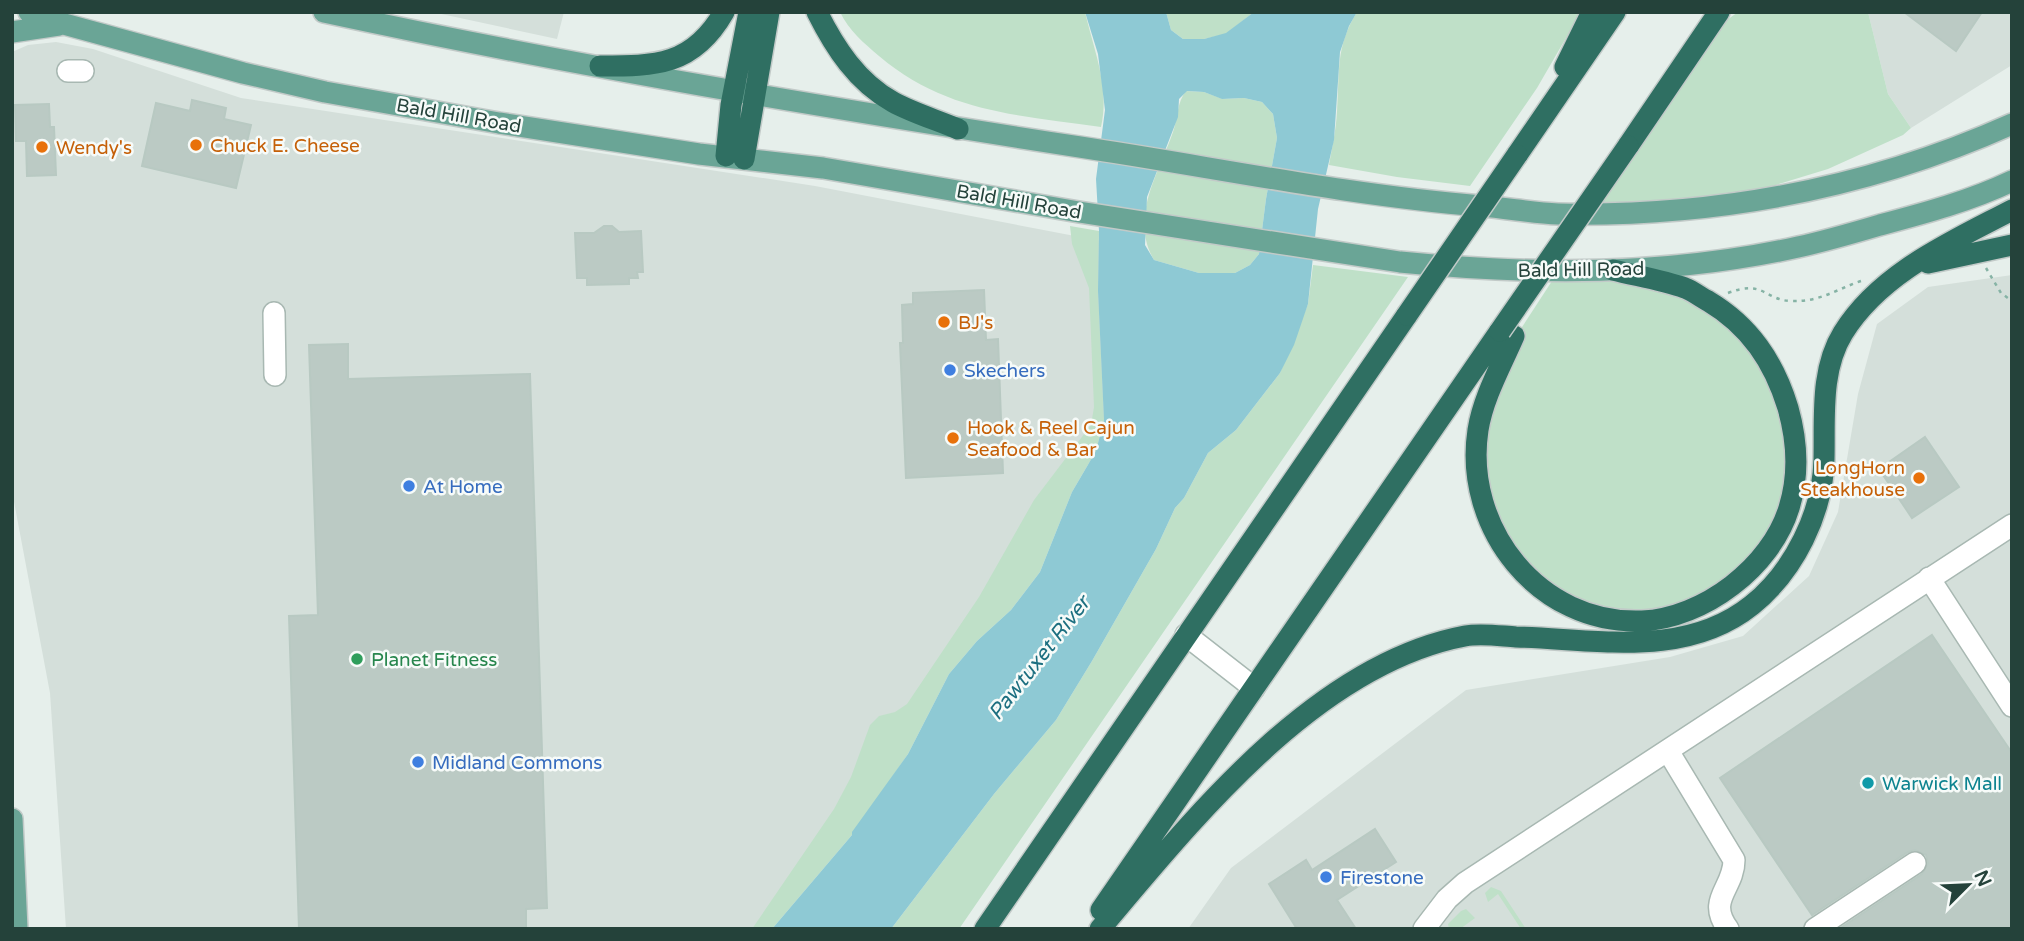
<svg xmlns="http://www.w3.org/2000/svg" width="2024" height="941" font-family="'Varela Round',sans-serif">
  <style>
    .built { fill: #d4dfda }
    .green { fill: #bfe0c8 }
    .water { fill: #8ec9d4; fill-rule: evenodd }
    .building { fill: #bbcac4; stroke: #b8c9c2; stroke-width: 2 }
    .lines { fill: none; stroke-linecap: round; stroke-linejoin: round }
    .minor-casing { stroke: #a8b8b2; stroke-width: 24 }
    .major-casing { stroke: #c2cac8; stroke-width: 24 }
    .highway-casing { stroke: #c2cac8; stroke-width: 24 }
    .path { stroke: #86b3a5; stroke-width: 2.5; stroke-dasharray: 3.5 5; stroke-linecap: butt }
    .minor { stroke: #fff; stroke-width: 21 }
    .major { stroke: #6aa596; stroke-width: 21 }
    .highway { stroke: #2f6f62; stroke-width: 21 }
    .highway-bridge-casing { stroke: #c2cac8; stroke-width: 24; stroke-linecap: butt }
    .highway-bridge { stroke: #2f6f62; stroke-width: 21 }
    .food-dot { fill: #e8710a; stroke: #f7fbf9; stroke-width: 2.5 }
    .shop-dot { fill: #3f7fe0; stroke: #f7fbf9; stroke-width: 2.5 }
    .leisure-dot { fill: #2e9e5b; stroke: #f7fbf9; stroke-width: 2.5 }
    .culture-dot { fill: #0f9aa8; stroke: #f7fbf9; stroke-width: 2.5 }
    .labels { text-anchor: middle; stroke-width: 5; stroke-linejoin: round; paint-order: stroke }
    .street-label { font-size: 19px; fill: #24423a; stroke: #f7fbf9 }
    .food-label { font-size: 19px; fill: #c56008; stroke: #f7fbf9; text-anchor: start }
    .shop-label { font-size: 19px; fill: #366cbe; stroke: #f7fbf9; text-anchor: start }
    .leisure-label { font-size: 19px; fill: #27864d; stroke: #f7fbf9; text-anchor: start }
    .culture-label { font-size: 19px; fill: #0d838f; stroke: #f7fbf9; text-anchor: start }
    .water-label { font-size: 21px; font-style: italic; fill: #1c6f80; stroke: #f7fbf9 }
  </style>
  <rect width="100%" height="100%" fill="#e6efeb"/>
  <path class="built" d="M 432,12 L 564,12 L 557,39 Z
    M 1868,12 L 2012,12 L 2012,65 L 1911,128 L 1888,94 Z
    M 56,42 L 93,49 L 241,98 L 815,186 L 1101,241 L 1114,426 L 770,929 L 66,929 L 50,693 L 12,491 L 12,52 L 28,45 Z
    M 2012,275 L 2012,929 L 1188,929 L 1231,868 L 1466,690 L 1670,657 L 1743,636 L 1809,576 L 1838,512 L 1858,394 L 1877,324 L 1928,287 Z"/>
  <path class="green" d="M 840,12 L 1085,12 C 1094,51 1110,87 1101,127 C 1019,115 946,113 879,56 C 864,43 849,31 840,12 Z
    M 1166,12 L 1254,12 L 1226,34 L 1204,39 L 1183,39 L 1171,30 Z
    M 1357,12 L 1581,12 L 1537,88 L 1470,186 L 1397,177 L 1329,165 C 1332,148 1336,130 1337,112 C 1340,73 1335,47 1357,12 Z
    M 1738,12 L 1868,12 L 1888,94 L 1911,128 L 1903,135 L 1828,169 L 1740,196 L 1597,212 L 1612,176 L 1712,31 Z
    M 1186,91 L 1204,92 L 1223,99 L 1244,98 L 1262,102 L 1273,114 L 1277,138 L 1266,199 L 1259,254 L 1250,265 L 1235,273 L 1199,273 L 1154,260 C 1129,217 1159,173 1173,132 C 1178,117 1177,102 1186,91 Z
    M 1070,226 L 1099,231 L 1098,291 L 1104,420 L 1096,451 L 1072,492 L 1040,572 L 1011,610 L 977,641 L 949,674 L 908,754 L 852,835 L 772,929 L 752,929 L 834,809 L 851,777 L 870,725 L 879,716 L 895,712 L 907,704 L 979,597 L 1034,500 L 1091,425 L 1094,407 L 1089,288 L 1072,244 Z
    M 1313,265 L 1408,277 L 959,929 L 891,929 L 994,794 L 1056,720 L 1092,661 L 1156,549 L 1175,508 L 1184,498 L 1208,453 L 1236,430 L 1280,373 L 1308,304 Z
    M 1610,268 L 1715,307 L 1776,372 L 1799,477 L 1749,572 L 1651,620 L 1576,606 L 1500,543 L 1479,429 L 1513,341 L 1552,281 Z
    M 1491,887 L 1501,891 L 1526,929 L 1521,929 L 1498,894 L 1488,902 L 1485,893 Z
    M 1466,909 L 1475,918 L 1460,929 L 1449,929 L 1448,924 L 1461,911 Z"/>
  <path class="water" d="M 1085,12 L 1166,12 L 1171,30 L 1183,39 L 1204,39 L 1226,33 L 1254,12 L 1357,12 L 1349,26 L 1340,52 L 1334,140 L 1318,209 L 1308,304 L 1294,345 L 1280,373 L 1236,430 L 1208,453 L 1184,498 L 1175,508 L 1156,549 L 1092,661 L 1056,720 L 994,794 L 891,929 L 772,929 L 852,835 L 852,832 L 908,754 L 949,674 L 977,641 L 1011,610 L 1040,572 L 1072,492 L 1096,451 L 1104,420 L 1098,291 L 1099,231 L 1096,179 L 1105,110 L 1098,54 ZM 1187,91 L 1204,92 L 1222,99 L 1244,98 L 1262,102 L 1273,114 L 1277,138 L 1266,199 L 1259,254 L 1250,265 L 1235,273 L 1199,273 L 1154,260 L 1145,245 L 1147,197 L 1178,117 L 1179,99 Z"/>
  <path class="building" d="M 1904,12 L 1982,12 L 1956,51 Z
    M 192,100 L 226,108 L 224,119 L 251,125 L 236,188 L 142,166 L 156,103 L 190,111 Z
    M 49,104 L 50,127 L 54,127 L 56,175 L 27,176 L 26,141 L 16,141 L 15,105 Z
    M 604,226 L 612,226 L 619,232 L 641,231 L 643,272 L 637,272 L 638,278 L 629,278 L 629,284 L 587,285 L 587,278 L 577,278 L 575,233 L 594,233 Z
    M 984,290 L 986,340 L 998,339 L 1003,473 L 906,478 L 900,343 L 903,343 L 902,305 L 913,304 L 913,293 Z
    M 348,344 L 348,379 L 530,374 L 547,908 L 526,909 L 526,929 L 299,929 L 289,616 L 318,615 L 309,345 Z
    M 1925,437 L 1959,487 L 1912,518 L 1879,469 Z
    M 1932,635 L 2012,753 L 2012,929 L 1839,929 L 1922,874 L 1928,863 L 1926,855 L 1915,850 L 1908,852 L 1812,915 L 1720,778 Z
    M 1375,829 L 1396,862 L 1337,900 L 1356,929 L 1297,929 L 1269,884 L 1306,860 L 1312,870 Z"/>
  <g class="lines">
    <defs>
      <path id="minor" d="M 68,71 L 83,71
        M 274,313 L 275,375
        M 1929,578 L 2012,706
        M 1186,635 L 1254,688
        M 1668,751 L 1734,860 C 1734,889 1706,899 1728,929
        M 1424,929 L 1447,899 L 1465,883 L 2012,525
        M 1815,929 L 1915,863"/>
      <path id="major" d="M 29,12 L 64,24 L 243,73 L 325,92 L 499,123 L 699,154 L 823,168 L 1079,212 L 1400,262 C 1532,275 1668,276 1798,247 C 1826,241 1853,233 1880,225 C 1925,213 1970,201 2012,181
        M 324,12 C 574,66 827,108 1080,147 C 1213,167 1346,195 1481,206 C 1507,208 1533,213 1558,214 C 1715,217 1869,188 2012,124
        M 12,32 L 59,25
        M 12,819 L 17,929"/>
      <path id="highway" d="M 817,12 C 835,48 857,82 893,102 C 913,113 937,120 958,129
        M 600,66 C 656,66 693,66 724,12
        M 1565,67 L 1592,12
        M 1628,146 L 1719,12
        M 1517,155 L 1615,12
        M 726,156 L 731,105 L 749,12
        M 744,159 L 769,12
        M 1928,263 L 2012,245
        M 1514,336 C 1501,366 1483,398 1478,430 C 1463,528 1539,625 1642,621 C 1704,618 1771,567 1789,508 C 1799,476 1797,440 1788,408 C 1774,362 1750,326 1708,301 C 1700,297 1693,291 1685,288 C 1662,280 1637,276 1613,270
        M 1101,910 L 1500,331
        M 985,929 L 1407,315
        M 1100,929 C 1193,819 1316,664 1465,636 C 1481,633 1500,636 1516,637 C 1595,639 1685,659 1752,605 C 1794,571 1823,513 1824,459 C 1825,418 1820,370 1843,333 C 1880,273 1951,242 2012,210"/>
    </defs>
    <use href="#minor" class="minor-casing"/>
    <use href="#major" class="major-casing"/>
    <use href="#highway" class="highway-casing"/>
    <path class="path" d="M 1986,268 L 2001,293 L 2012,301
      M 1728,293 C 1765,279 1765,301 1792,301 C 1820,302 1837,289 1861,281"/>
    <use href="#minor" class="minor"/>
    <use href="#major" class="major"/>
    <use href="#highway" class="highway"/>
    <defs>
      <path id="highway-bridge" d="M 1407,315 L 1517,155
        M 1500,331 L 1628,146"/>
    </defs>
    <use href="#highway-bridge" class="highway-bridge-casing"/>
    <use href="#highway-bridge" class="highway-bridge"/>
  </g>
  <g class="food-dot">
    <circle cx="196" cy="145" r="7"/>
    <circle cx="42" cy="147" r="7"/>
    <circle cx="944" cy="322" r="7"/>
    <circle cx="953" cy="438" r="7"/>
    <circle cx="1919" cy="478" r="7"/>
  </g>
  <g class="shop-dot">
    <circle cx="950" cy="370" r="7"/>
    <circle cx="409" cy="486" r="7"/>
    <circle cx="418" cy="762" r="7"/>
    <circle cx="1326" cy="877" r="7"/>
  </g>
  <circle class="leisure-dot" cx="357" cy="659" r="7"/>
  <circle class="culture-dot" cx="1868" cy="783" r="7"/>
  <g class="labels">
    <g class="street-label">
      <text transform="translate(459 115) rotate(10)" y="7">Bald Hill Road</text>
      <text transform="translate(1019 201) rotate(10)" y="7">Bald Hill Road</text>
      <text transform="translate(1581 269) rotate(-1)" y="7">Bald Hill Road</text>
    </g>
    <g class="food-label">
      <text x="210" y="152">Chuck E. Cheese</text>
      <text x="56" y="154">Wendy's</text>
      <text x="958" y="329">BJ's</text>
      <text x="967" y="434">Hook &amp; Reel Cajun<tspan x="967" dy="22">Seafood &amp; Bar</tspan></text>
      <text x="1905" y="474" text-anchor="end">LongHorn<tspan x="1905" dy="22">Steakhouse</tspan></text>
    </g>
    <g class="shop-label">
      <text x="964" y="377">Skechers</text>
      <text x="423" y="493">At Home</text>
      <text x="432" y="769">Midland Commons</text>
      <text x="1340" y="884">Firestone</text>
    </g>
    <g class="leisure-label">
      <text x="371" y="666">Planet Fitness</text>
    </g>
    <g class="culture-label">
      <text x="1882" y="790">Warwick Mall</text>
    </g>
    <g class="water-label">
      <text transform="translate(1039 658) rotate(-52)" y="7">Pawtuxet River</text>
    </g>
  </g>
  <rect width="2024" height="941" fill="none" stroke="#24423a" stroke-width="28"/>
  <g transform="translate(1968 885) rotate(66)" stroke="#f7fbf9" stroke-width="5" paint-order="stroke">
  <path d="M0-5L12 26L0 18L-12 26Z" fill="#24423a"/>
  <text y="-10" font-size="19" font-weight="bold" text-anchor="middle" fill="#24423a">N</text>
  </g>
</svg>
